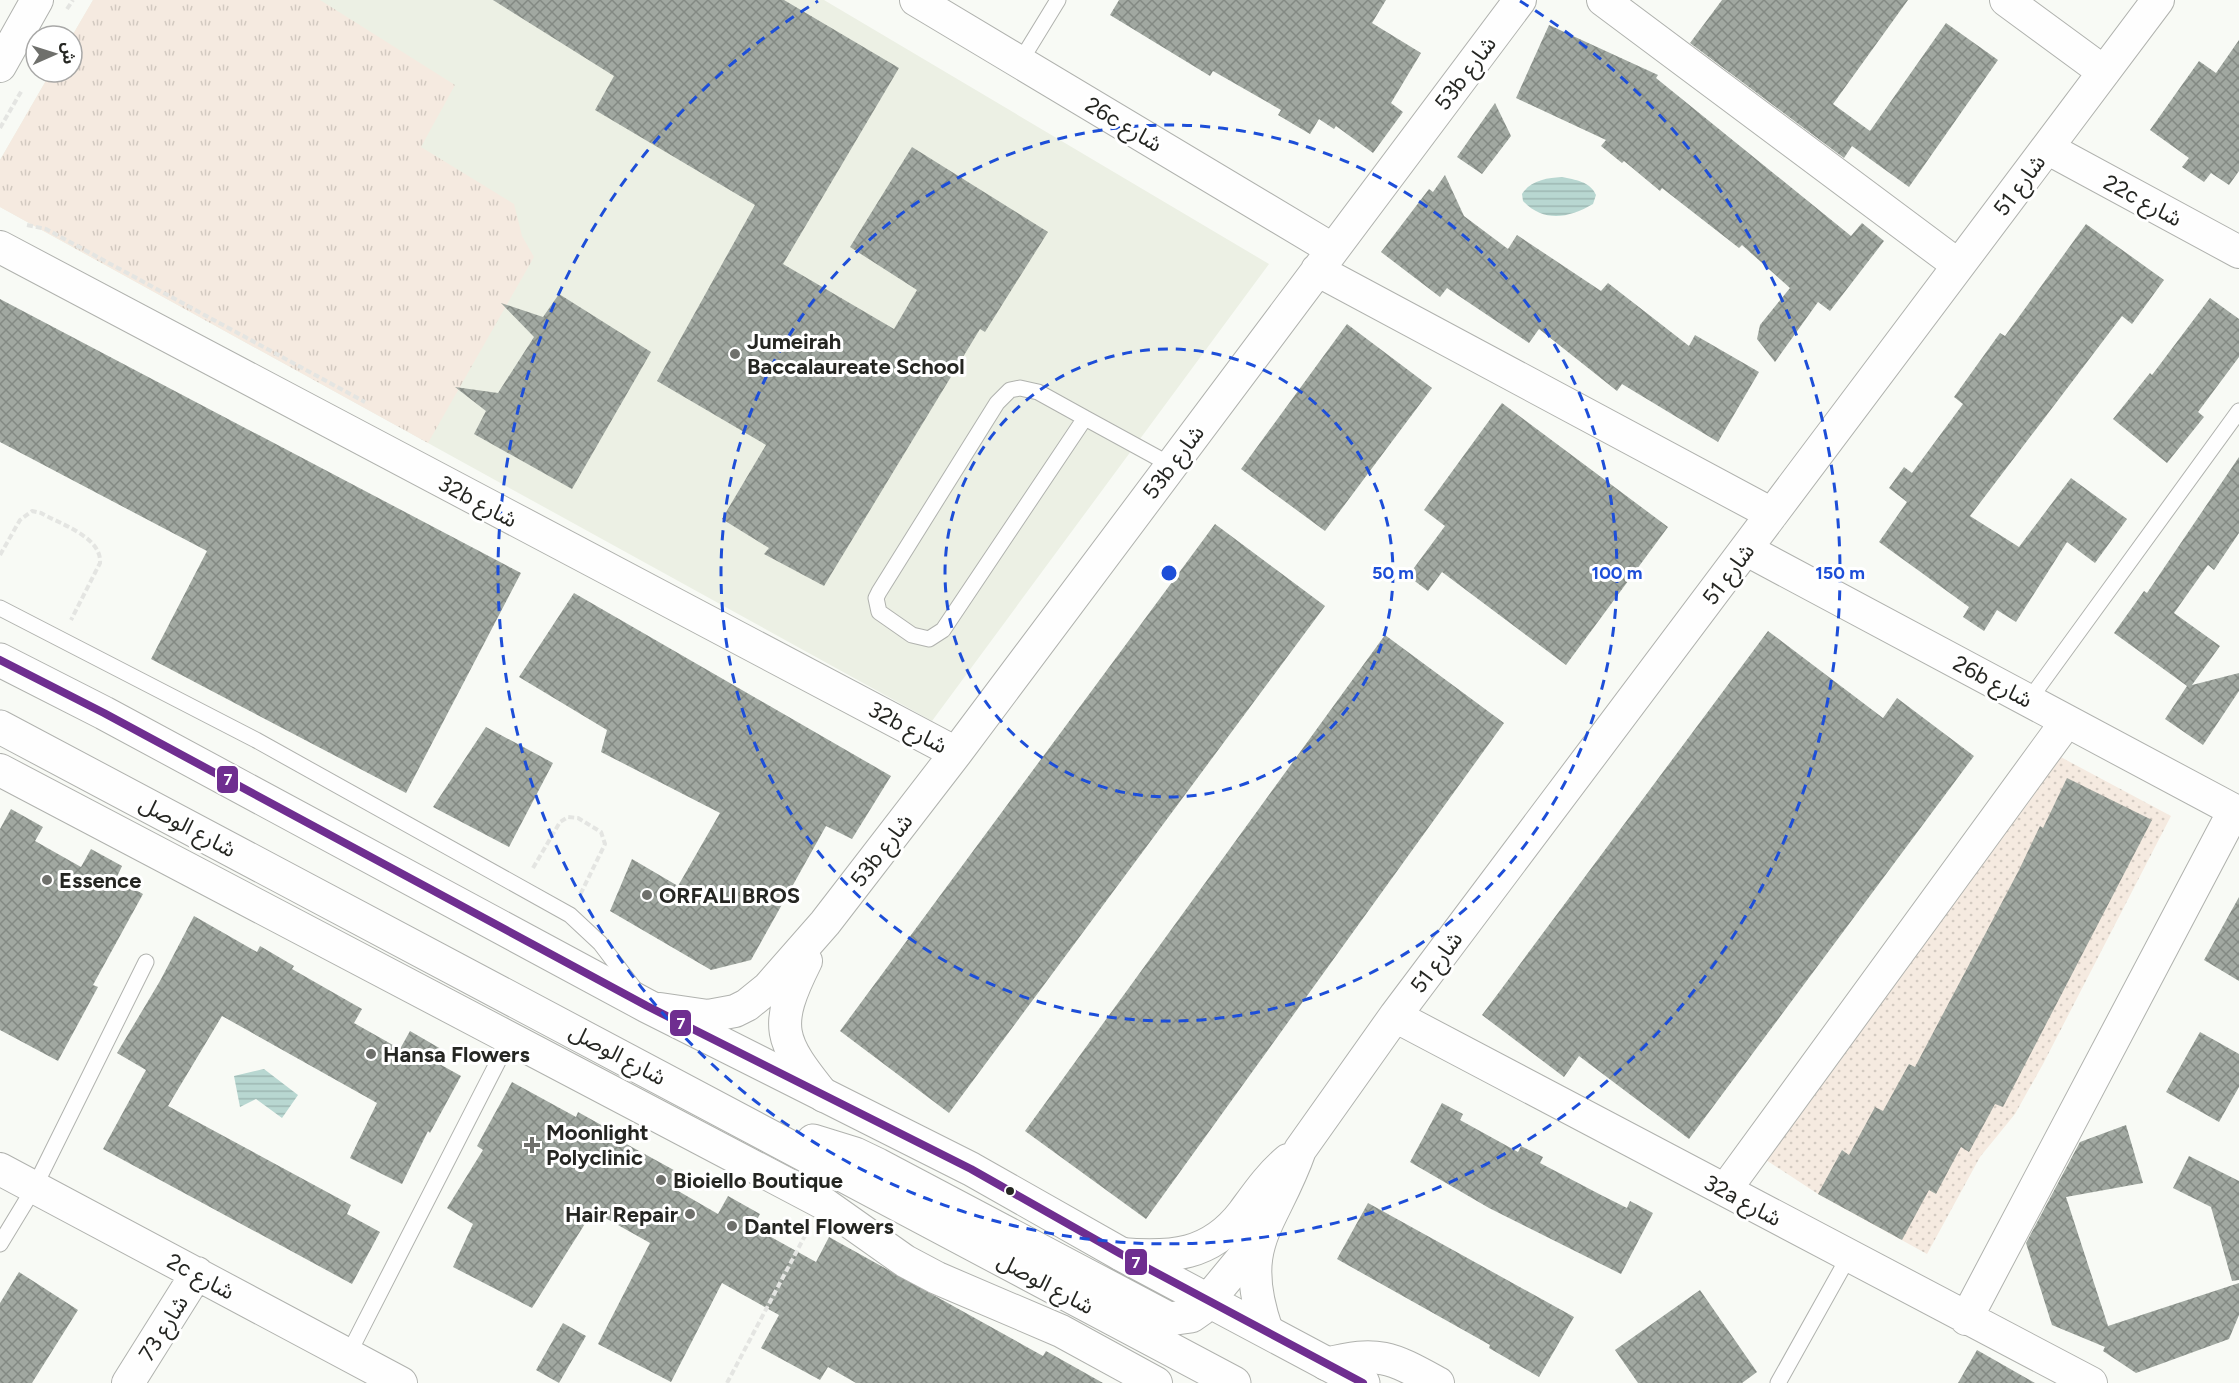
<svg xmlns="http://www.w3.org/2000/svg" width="2239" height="1383" font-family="Figtree,'Noto Sans Arabic',sans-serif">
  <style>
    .built { fill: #ecf0e4 }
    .grass { fill: url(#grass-tufts) }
    .garden { fill: url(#garden-dots) }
    .water { fill: url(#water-rules) }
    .building { fill: url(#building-cross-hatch) }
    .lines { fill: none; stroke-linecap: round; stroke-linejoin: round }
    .lane-casing { stroke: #b0b2ae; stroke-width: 17 }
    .street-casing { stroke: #b0b2ae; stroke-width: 34 }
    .primary-casing { stroke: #b0b2ae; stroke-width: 35 }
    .path { stroke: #e4e5e2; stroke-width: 4; stroke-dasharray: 6 3; stroke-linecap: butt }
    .lane { stroke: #fefefe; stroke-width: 15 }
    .street { stroke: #fefefe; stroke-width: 32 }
    .primary { stroke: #fefefe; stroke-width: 33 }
    .bus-1-casing { stroke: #fff; stroke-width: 12 }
    .bus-1 { stroke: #6f2e90; stroke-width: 8 }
    .ring { fill: none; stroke: #1d4ed8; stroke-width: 3; stroke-dasharray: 10 8 }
    .poi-dot { fill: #6f706c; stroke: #fff; stroke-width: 2 }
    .bus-dot { fill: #252622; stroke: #fff; stroke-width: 2 }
    .labels { text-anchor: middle; stroke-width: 6; stroke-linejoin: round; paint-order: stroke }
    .street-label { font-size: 22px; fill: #252622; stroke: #fff }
    .poi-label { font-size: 22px; font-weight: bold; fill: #252622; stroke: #fff; text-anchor: start }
    .centre { fill: #1d4ed8; stroke: #fff; stroke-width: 3 }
    .ring-label { font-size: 18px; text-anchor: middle; font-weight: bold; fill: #1d4ed8; stroke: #fff; stroke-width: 6; stroke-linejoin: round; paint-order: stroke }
    .line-badge { stroke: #fff; stroke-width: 2 }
    .badge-label { font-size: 16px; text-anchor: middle; font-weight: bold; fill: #fff }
  </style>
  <defs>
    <pattern id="grass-tufts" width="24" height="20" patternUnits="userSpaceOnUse" patternTransform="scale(1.5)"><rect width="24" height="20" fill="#f5eae0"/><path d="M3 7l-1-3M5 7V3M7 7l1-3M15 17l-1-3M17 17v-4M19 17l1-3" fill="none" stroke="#d2c9c0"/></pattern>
    <pattern id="garden-dots" width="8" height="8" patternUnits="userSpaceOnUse" patternTransform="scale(1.5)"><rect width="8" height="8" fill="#f5eae0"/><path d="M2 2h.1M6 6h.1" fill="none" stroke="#d2c9c0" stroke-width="1.8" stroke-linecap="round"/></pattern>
    <pattern id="water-rules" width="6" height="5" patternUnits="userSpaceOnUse" patternTransform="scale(1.5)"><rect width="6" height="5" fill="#b8d7d1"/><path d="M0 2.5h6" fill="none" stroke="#9eb8b3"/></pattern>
    <pattern id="building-cross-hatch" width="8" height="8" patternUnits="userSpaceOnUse" patternTransform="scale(1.5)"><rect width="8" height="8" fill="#a1a8a1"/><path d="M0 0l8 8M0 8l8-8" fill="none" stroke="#838983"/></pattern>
  </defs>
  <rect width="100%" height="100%" fill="#f8faf5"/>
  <path class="built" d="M 93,0 L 824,0 L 1269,264 L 932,721 L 0,207 L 0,160 L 51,72 L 72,72 L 72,36 Z"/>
  <path class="grass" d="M 93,0 L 320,0 L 455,85 L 421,147 L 514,204 L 522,236 L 534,257 L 428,443 L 0,207 L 0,160 L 51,72 L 72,72 L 72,36 Z"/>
  <path class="garden" d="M 2055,754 L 2171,816 L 2043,1064 L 2015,1114 L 1980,1157 L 1927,1254 L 1818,1194 L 1766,1160 Z"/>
  <path class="water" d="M 1562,177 C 1575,180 1590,181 1596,195 L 1593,204 C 1569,218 1544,223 1523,201 L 1522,194 C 1531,180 1547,178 1562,177 Z
    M 264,1069 L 298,1095 L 282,1118 L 256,1099 L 240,1107 L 234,1076 Z"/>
  <path class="building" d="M 493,0 L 784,0 L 899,68 L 783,264 L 894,329 L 917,290 L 850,247 L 912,147 L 1048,232 L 985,332 L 980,329 L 824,586 L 764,554 L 769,548 L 722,519 L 766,445 L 657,381 L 755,205 L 595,110 L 614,76 Z
    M 1119,0 L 1386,0 L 1372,23 L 1421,53 L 1391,103 L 1403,112 L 1373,153 L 1336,126 L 1334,129 L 1319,119 L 1310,134 L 1278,115 L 1281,110 L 1213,71 L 1210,76 L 1110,15 Z
    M 1722,0 L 1908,0 L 1833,104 L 1870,131 L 1946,23 L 1998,60 L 1909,187 L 1852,146 L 1844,158 L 1690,43 Z
    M 1549,25 L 1658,75 L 1656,78 L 1851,236 L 1862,223 L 1884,241 L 1830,311 L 1818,302 L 1775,362 L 1757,339 L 1760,325 L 1790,288 L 1742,245 L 1739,248 L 1662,188 L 1660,191 L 1624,161 L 1622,163 L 1601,146 L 1606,140 L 1516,98 Z
    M 2239,40 L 2239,171 L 2229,185 L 2211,173 L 2204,182 L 2182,167 L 2189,158 L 2150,130 L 2199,61 L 2216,73 Z
    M 1495,103 L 1511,136 L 1482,174 L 1457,157 Z
    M 1445,175 L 1464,216 L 1508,249 L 1517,235 L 1601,291 L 1608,283 L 1689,346 L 1695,335 L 1759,372 L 1718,442 L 1622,384 L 1617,391 L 1539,329 L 1529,343 L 1447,288 L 1440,297 L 1381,252 L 1429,189 L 1433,192 Z
    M 2086,224 L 2164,280 L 2132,324 L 2122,316 L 1970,516 L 2019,547 L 2071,478 L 2127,519 L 2095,563 L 2067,542 L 2016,622 L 1997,610 L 1984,631 L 1963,617 L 1969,607 L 1879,542 L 1907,502 L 1889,488 L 1904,467 L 1912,473 L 1963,404 L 1954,397 L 2000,333 L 2005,336 Z
    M 559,294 L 651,352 L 572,489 L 474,434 L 486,411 L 455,387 L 498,393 L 534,337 L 501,303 L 543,317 Z
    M 2210,298 L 2239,319 L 2239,357 L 2198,412 L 2204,417 L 2167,463 L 2113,419 L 2150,373 L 2152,375 Z
    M 0,299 L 521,573 L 406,793 L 151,659 L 207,551 L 0,442 Z
    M 1347,324 L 1432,388 L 1325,531 L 1241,469 Z
    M 1502,403 L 1668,527 L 1566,665 L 1442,572 L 1428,591 L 1408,576 L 1445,526 L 1424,510 Z
    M 2239,457 L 2239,533 L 2214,570 L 2208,565 L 2174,613 L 2220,646 L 2192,685 L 2239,673 L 2239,691 L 2203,745 L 2165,719 L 2187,686 L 2114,633 L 2144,591 L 2147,593 Z
    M 1215,524 L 1325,606 L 949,1113 L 840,1031 Z
    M 574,593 L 891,776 L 852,839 L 826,826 L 751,960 L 711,970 L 610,911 L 632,859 L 678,886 L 720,813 L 601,752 L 607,730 L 519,677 Z
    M 1768,631 L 1883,718 L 1897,698 L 1974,756 L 1689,1139 L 1579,1056 L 1564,1077 L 1482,1015 Z
    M 1385,635 L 1504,723 L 1146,1219 L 1025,1131 Z
    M 486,727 L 553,763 L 509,847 L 433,807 Z
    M 2067,778 L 2152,820 L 2003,1107 L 1995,1104 L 1969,1152 L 1961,1147 L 1936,1194 L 1929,1190 L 1902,1240 L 1818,1194 L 1842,1150 L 1849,1155 L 1875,1107 L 1883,1111 L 1909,1064 L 1915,1067 L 2019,870 L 2040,826 L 2043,828 Z
    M 11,809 L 43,827 L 35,841 L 81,867 L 91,849 L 122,866 L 116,879 L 143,894 L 93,985 L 98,987 L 58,1061 L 0,1030 L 0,829 Z
    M 2239,897 L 2239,981 L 2204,960 Z
    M 194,916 L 257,952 L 260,946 L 294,966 L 292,969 L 362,1009 L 354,1023 L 400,1049 L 410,1031 L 441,1049 L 434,1061 L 461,1076 L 430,1133 L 428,1131 L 402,1184 L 350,1158 L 377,1103 L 222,1016 L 168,1106 L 351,1205 L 347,1214 L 380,1232 L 352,1284 L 103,1149 L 146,1070 L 117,1053 L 160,981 Z
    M 2200,1032 L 2239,1054 L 2239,1087 L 2219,1122 L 2166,1092 Z
    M 512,1082 L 576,1117 L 578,1112 L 612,1131 L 610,1135 L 681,1174 L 673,1188 L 718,1214 L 728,1196 L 760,1214 L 753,1227 L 816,1262 L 829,1237 L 1043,1356 L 1046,1351 L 1103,1383 L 856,1383 L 828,1367 L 820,1380 L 761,1348 L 779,1315 L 722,1283 L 671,1382 L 598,1344 L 650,1243 L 593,1211 L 532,1308 L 453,1267 L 473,1224 L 447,1208 L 483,1150 L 477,1146 Z
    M 1442,1103 L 1463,1114 L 1460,1120 L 1518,1152 L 1521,1146 L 1543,1157 L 1540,1163 L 1601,1195 L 1627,1208 L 1630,1201 L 1653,1213 L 1621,1274 L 1489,1208 L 1410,1162 Z
    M 2126,1125 L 2143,1183 L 2066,1197 L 2108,1326 L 2239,1283 L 2239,1315 L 2229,1339 L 2136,1373 L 2103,1351 L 2105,1347 L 2052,1325 L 2026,1243 L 2080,1142 Z
    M 2189,1156 L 2239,1181 L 2239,1280 L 2232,1281 L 2211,1207 L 2173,1188 Z
    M 1368,1203 L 1574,1317 L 1539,1377 L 1489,1348 L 1490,1345 L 1337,1259 Z
    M 19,1272 L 78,1310 L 32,1383 L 0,1383 L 0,1303 Z
    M 1700,1290 L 1757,1372 L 1742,1383 L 1638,1383 L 1615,1350 Z
    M 563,1323 L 586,1336 L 559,1383 L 536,1370 Z
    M 1977,1350 L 2035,1383 L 1958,1383 Z"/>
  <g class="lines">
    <defs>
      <path id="lane" d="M 1020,62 L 1058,0
        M 1020,388 L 1038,392 L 1085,418 L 943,630 L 929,639 L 912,635 L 879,612 L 876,598 L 879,592 L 997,403 L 1010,390 Z
        M 1085,418 L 1171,465
        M 0,608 L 256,740 L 570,915 L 600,943 L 637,992
        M 2029,700 L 2239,411
        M 0,1244 L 34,1188 L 146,962
        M 348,1355 L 510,1038
        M 1778,1383 L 1849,1256"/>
      <path id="street" d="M 916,0 L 1332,249
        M 1603,0 L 1958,265
        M 2006,0 L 2104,72
        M 0,66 L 37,0
        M 2047,148 L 2239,252
        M 0,247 L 956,753
        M 1317,270 L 1772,514
        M 1747,550 L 2239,813
        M 0,770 L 823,1203 L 905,1261 L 937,1278 L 1061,1331 L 1156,1383
        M 806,961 C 773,1027 779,1040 824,1096
        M 660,1009 L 708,1016 L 735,1011 L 747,1005 L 768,988 L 825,923 L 956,753 L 1520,0
        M 1395,1016 L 2091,1383
        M 0,1169 L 401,1383
        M 1725,1190 L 2067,721
        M 1121,1254 C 1171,1258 1210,1256 1243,1213 C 1257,1194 1270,1175 1288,1160
        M 1966,1319 L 2234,811
        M 1267,1331 C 1236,1242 1273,1227 1300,1150 L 1395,1016 L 2158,0
        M 1326,1364 C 1379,1350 1392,1358 1438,1383
        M 128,1383 L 197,1273"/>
      <path id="primary" d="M 0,660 L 104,713 L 647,1006 L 971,1169 L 1121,1254 L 1363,1383
        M 0,727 L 1234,1383
        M 813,1141 L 855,1154 L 878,1165 L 1169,1319 L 1191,1316 L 1201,1309 L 1258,1240"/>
    </defs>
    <use href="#lane" class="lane-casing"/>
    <use href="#street" class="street-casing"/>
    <use href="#primary" class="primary-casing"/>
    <path class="path" d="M 67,9 L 73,0
      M 0,128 L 22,90
      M 27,225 L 46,229 L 365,402
      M 0,555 L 20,520 L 32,511 L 41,513 C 60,524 102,537 100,563 L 71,620
      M 533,868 L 560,822 L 568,817 L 578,818 L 601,832 L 605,844 L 580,895
      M 727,1383 L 808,1230"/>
    <use href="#lane" class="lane"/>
    <use href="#street" class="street"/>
    <use href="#primary" class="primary"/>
    <defs>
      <path id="bus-1" d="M 0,660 L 104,713 L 647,1006 L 971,1169 L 1121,1254 L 1363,1383"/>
    </defs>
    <use href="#bus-1" class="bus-1-casing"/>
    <use href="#bus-1" class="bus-1"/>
  </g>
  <g class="ring">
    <circle cx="1169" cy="573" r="224"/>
    <circle cx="1169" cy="573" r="448"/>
    <path d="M1520 1A671 671 0 1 1 818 1"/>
  </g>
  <g class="poi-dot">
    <circle cx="735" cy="354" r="6"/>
    <circle cx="47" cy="880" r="6"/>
    <circle cx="647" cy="895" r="6"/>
    <circle cx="371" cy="1054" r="6"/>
    <path d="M529 1136h6v6h6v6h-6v6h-6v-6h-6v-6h6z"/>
    <circle cx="661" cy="1180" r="6"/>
    <circle cx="690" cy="1214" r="6"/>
    <circle cx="732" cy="1226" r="6"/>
  </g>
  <circle class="bus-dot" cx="1010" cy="1191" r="5"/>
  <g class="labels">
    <g class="street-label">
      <text transform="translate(1465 73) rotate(-53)" y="8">53b شارع</text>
      <text transform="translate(1124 124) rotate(31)" y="8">26c شارع</text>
      <text transform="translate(2019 185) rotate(-53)" y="8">شارع 51</text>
      <text transform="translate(2143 200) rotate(28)" y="8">22c شارع</text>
      <text transform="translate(1173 462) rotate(-53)" y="8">53b شارع</text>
      <text transform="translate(478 501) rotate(28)" y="8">32b شارع</text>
      <text transform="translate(1728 574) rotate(-53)" y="8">شارع 51</text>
      <text transform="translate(1993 681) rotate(28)" y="8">26b شارع</text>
      <text transform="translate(908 727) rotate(28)" y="8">32b شارع</text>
      <text transform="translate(188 826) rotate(28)" y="8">شارع الوصل</text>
      <text transform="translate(881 850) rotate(-52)" y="8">53b شارع</text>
      <text transform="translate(1436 962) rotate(-53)" y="8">شارع 51</text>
      <text transform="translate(618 1054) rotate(28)" y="8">شارع الوصل</text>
      <text transform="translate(1743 1200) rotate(28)" y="8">32a شارع</text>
      <text transform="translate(201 1276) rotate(28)" y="8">2c شارع</text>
      <text transform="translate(1046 1283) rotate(28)" y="8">شارع الوصل</text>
      <text transform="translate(163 1328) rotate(-58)" y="8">شارع 73</text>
    </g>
    <g class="poi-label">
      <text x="747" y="349">Jumeirah<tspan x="747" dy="25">Baccalaureate School</tspan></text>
      <text x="59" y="888">Essence</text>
      <text x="659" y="903">ORFALI BROS</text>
      <text x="383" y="1062">Hansa Flowers</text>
      <text x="546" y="1140">Moonlight<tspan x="546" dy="25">Polyclinic</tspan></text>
      <text x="673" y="1188">Bioiello Boutique</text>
      <text x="678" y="1222" text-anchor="end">Hair Repair</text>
      <text x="744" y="1234">Dantel Flowers</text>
    </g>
  </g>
  <circle cx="1169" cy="573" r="9" class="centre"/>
  <g class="ring-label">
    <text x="1393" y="579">50 m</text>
    <text x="1617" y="579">100 m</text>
    <text x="1840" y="579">150 m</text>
  </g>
  <g class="line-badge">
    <rect x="216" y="765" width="23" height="29" rx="6" fill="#6f2e90"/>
    <rect x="669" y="1009" width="23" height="28" rx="6" fill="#6f2e90"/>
    <rect x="1124" y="1248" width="24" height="28" rx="6" fill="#6f2e90"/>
  </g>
  <g class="badge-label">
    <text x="228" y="785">7</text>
    <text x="681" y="1029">7</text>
    <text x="1136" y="1268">7</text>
  </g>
  <g transform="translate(54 54) rotate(87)"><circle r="28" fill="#ffffff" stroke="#a8a8a7" stroke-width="1.5"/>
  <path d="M0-4.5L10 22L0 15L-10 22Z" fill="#6f706c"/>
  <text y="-9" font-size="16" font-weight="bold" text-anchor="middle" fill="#252622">ش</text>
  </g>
</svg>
